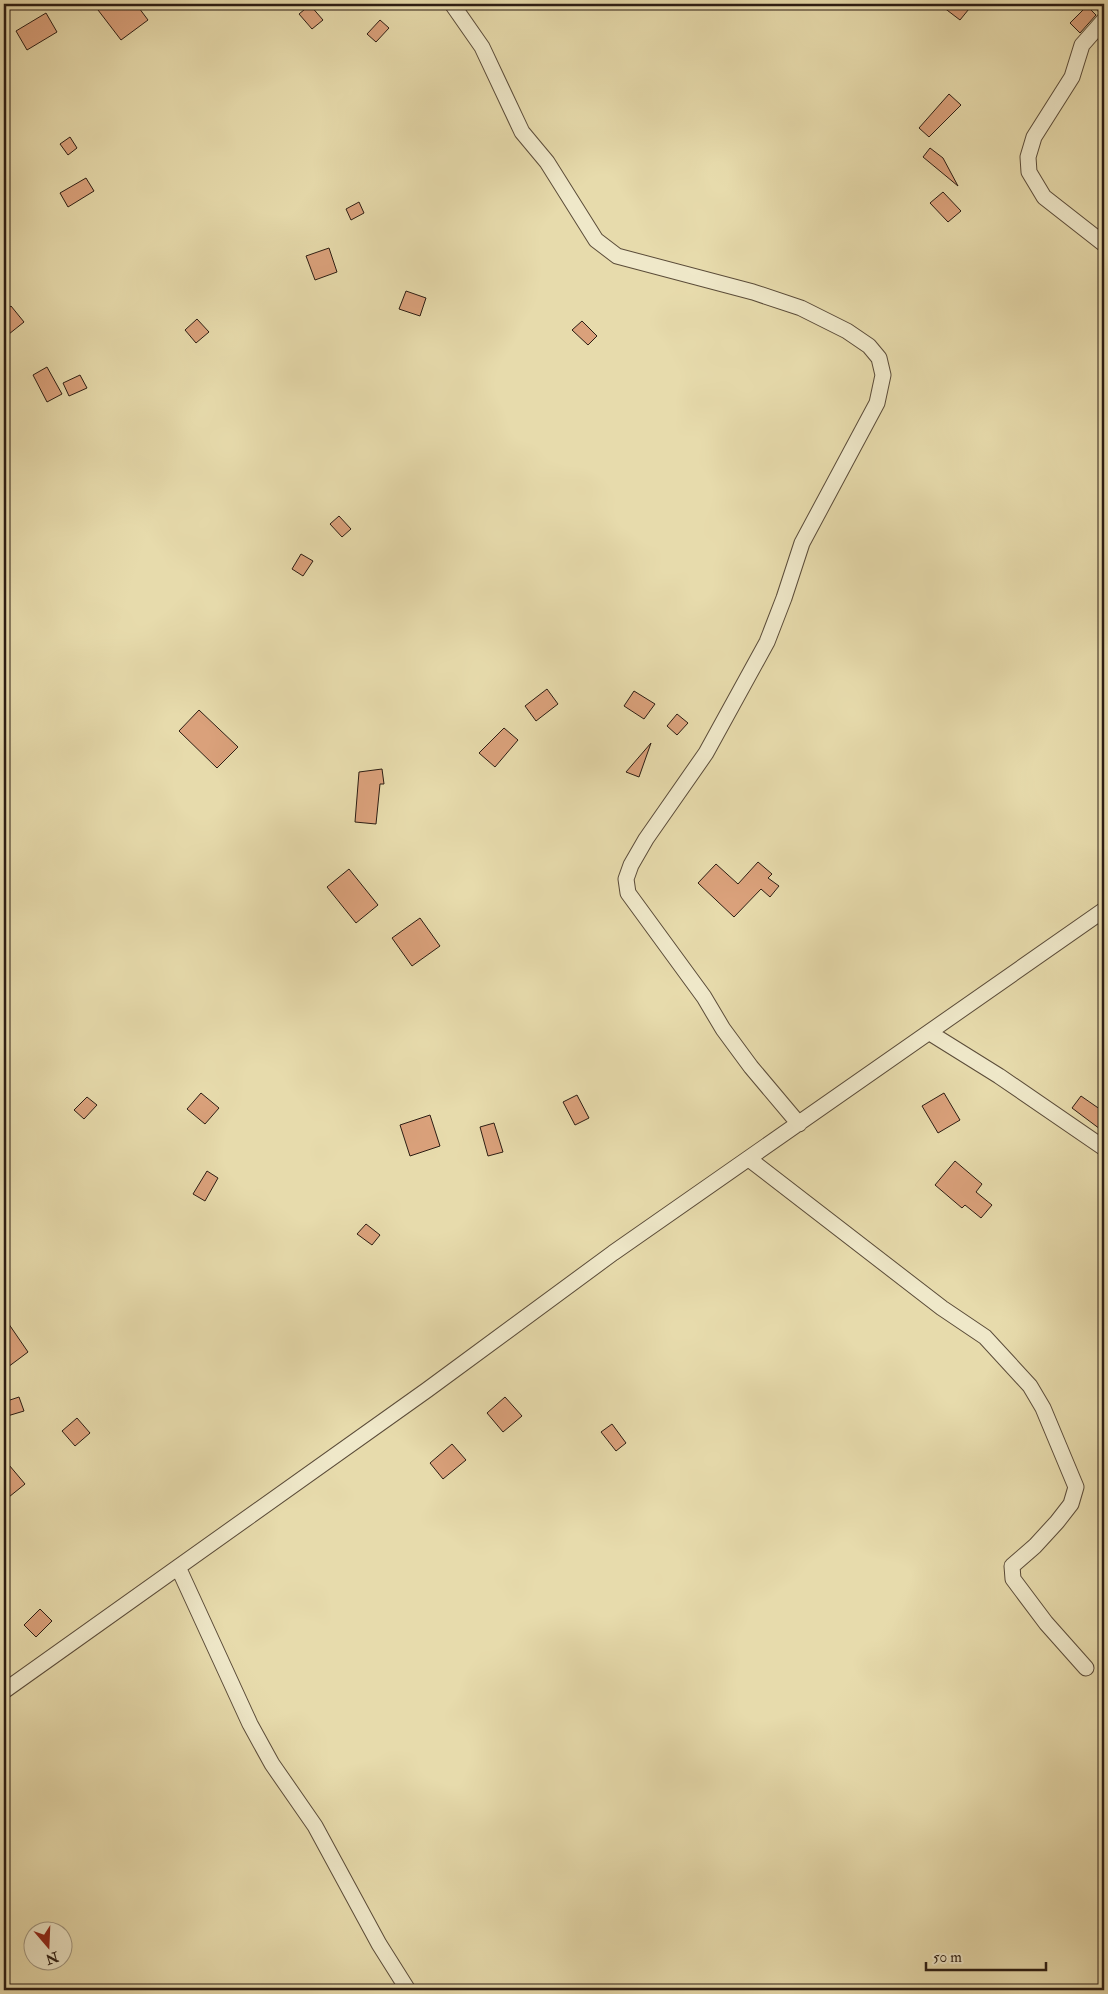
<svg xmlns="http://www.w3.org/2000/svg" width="1108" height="1994" font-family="'IM FELL Double Pica',serif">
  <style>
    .building { fill: #daa17b; stroke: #2c1d13 }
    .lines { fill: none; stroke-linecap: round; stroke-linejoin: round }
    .street-casing { stroke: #5b4c39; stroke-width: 17 }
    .street { stroke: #efe8c9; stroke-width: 15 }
  </style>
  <rect width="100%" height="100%" fill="#e7dbac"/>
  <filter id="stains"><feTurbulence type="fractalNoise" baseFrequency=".004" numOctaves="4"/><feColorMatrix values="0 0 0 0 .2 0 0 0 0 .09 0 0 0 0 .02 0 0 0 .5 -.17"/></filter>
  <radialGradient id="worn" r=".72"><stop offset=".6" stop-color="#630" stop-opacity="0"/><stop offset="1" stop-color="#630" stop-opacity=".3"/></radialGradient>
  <path class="building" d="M 106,4 L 136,4 L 148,20 L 121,40 L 98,10 Z
    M 939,4 L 973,4 L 960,20 Z
    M 310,5 L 323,20 L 312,29 L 299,14 Z
    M 1087,6 L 1096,15 L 1080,33 L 1070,23 Z
    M 46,13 L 57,32 L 27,50 L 16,31 Z
    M 380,20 L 389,28 L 376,42 L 367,34 Z
    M 949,94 L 961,105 L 929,137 L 919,128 Z
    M 70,137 L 77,148 L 68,155 L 60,144 Z
    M 930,148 L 943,158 L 958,186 L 923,157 Z
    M 86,178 L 94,191 L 68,207 L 60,193 Z
    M 943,192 L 961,211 L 948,222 L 930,203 Z
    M 359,202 L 364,213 L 351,220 L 346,209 Z
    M 329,248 L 337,272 L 315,280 L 306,256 Z
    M 406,291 L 426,298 L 420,316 L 399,309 Z
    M 11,306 L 24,322 L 4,338 L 4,312 Z
    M 197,319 L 209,332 L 196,343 L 185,330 Z
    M 582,321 L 597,336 L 588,345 L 572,330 Z
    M 47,367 L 62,394 L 47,402 L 33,375 Z
    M 80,375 L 87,388 L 69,396 L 63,383 Z
    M 339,516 L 351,529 L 342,537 L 330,524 Z
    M 301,554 L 313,561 L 303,576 L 292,569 Z
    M 547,689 L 558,704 L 536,721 L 525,706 Z
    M 634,691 L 655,704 L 644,719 L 624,706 Z
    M 199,710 L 238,747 L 217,768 L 179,731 Z
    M 677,714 L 688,723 L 677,735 L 667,726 Z
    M 504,728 L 518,740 L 495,767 L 479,753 Z
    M 651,743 L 639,777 L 626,772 Z
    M 382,769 L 384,784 L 380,784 L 376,824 L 355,822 L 359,772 Z
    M 758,862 L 772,874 L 768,878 L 779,886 L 770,897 L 761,889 L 734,917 L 698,883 L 716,864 L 738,884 Z
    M 349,869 L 378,905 L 356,923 L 327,887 Z
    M 420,918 L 440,946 L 412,966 L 392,938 Z
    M 201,1093 L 219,1108 L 205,1124 L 187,1109 Z
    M 944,1093 L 960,1120 L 938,1133 L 922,1106 Z
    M 577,1095 L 589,1118 L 575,1125 L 563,1102 Z
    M 1081,1096 L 1104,1112 L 1104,1132 L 1072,1108 Z
    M 87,1097 L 97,1105 L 84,1119 L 74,1110 Z
    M 430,1115 L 440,1146 L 410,1156 L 400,1125 Z
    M 494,1123 L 503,1152 L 488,1156 L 480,1127 Z
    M 955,1161 L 982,1184 L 976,1192 L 992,1205 L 981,1218 L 965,1205 L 962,1208 L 935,1185 Z
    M 207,1171 L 218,1178 L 205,1201 L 193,1194 Z
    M 366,1224 L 380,1235 L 372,1245 L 357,1234 Z
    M 4,1317 L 28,1352 L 4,1370 Z
    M 19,1397 L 24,1411 L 4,1417 L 4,1402 Z
    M 505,1397 L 522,1416 L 503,1432 L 487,1413 Z
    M 77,1418 L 90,1433 L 75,1446 L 62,1431 Z
    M 612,1424 L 626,1443 L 616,1451 L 601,1432 Z
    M 452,1444 L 466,1460 L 443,1479 L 430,1463 Z
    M 4,1459 L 25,1484 L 4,1501 Z
    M 40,1609 L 52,1621 L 36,1637 L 24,1625 Z"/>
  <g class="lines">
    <defs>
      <path id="street" d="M 452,4 L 482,47 L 522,132 L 547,162 L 596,240 L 617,256 L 753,292 L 801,308 L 847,331 L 869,346 L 879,358 L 883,375 L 877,403 L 802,543 L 784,598 L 767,642 L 706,753 L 646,839 L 631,865 L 626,879 L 628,893 L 704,997 L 723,1029 L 751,1067 L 799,1124
        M 1103,4 L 1104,6
        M 1104,20 L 1082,45 L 1072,77 L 1034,137 L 1028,157 L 1029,172 L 1044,197 L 1104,244
        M 930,1033 L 999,1076 L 1104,1148
        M 749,1159 L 942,1308 L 985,1337 L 1030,1386 L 1043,1408 L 1076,1487 L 1071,1504 L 1057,1522 L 1035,1546 L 1012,1566 L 1013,1579 L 1046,1623 L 1086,1668
        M 178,1567 L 250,1724 L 272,1764 L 315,1826 L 379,1944 L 408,1990
        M 4,1691 L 427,1390 L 613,1253 L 1104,910"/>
    </defs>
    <use href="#street" class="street-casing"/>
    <use href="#street" class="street"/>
  </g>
  <rect width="1108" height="1994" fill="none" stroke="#e7dbac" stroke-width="20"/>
  <rect x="5" y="5" width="1098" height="1984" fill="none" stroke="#2c1d13" stroke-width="2.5"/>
  <rect x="10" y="10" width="1088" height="1974" fill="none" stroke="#2c1d13"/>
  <g transform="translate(48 1946) rotate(161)"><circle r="24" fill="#efe8c9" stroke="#a19780"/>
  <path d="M0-4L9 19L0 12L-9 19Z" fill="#8f2418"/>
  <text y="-8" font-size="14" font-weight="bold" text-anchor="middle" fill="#2c1d13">N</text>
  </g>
  <path d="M926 1962v8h120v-8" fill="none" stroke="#2c1d13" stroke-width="2.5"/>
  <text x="933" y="1962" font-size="15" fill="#2c1d13" stroke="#efe8c9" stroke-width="4" paint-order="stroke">50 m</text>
  <rect width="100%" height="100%" filter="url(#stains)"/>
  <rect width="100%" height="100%" fill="url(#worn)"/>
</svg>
